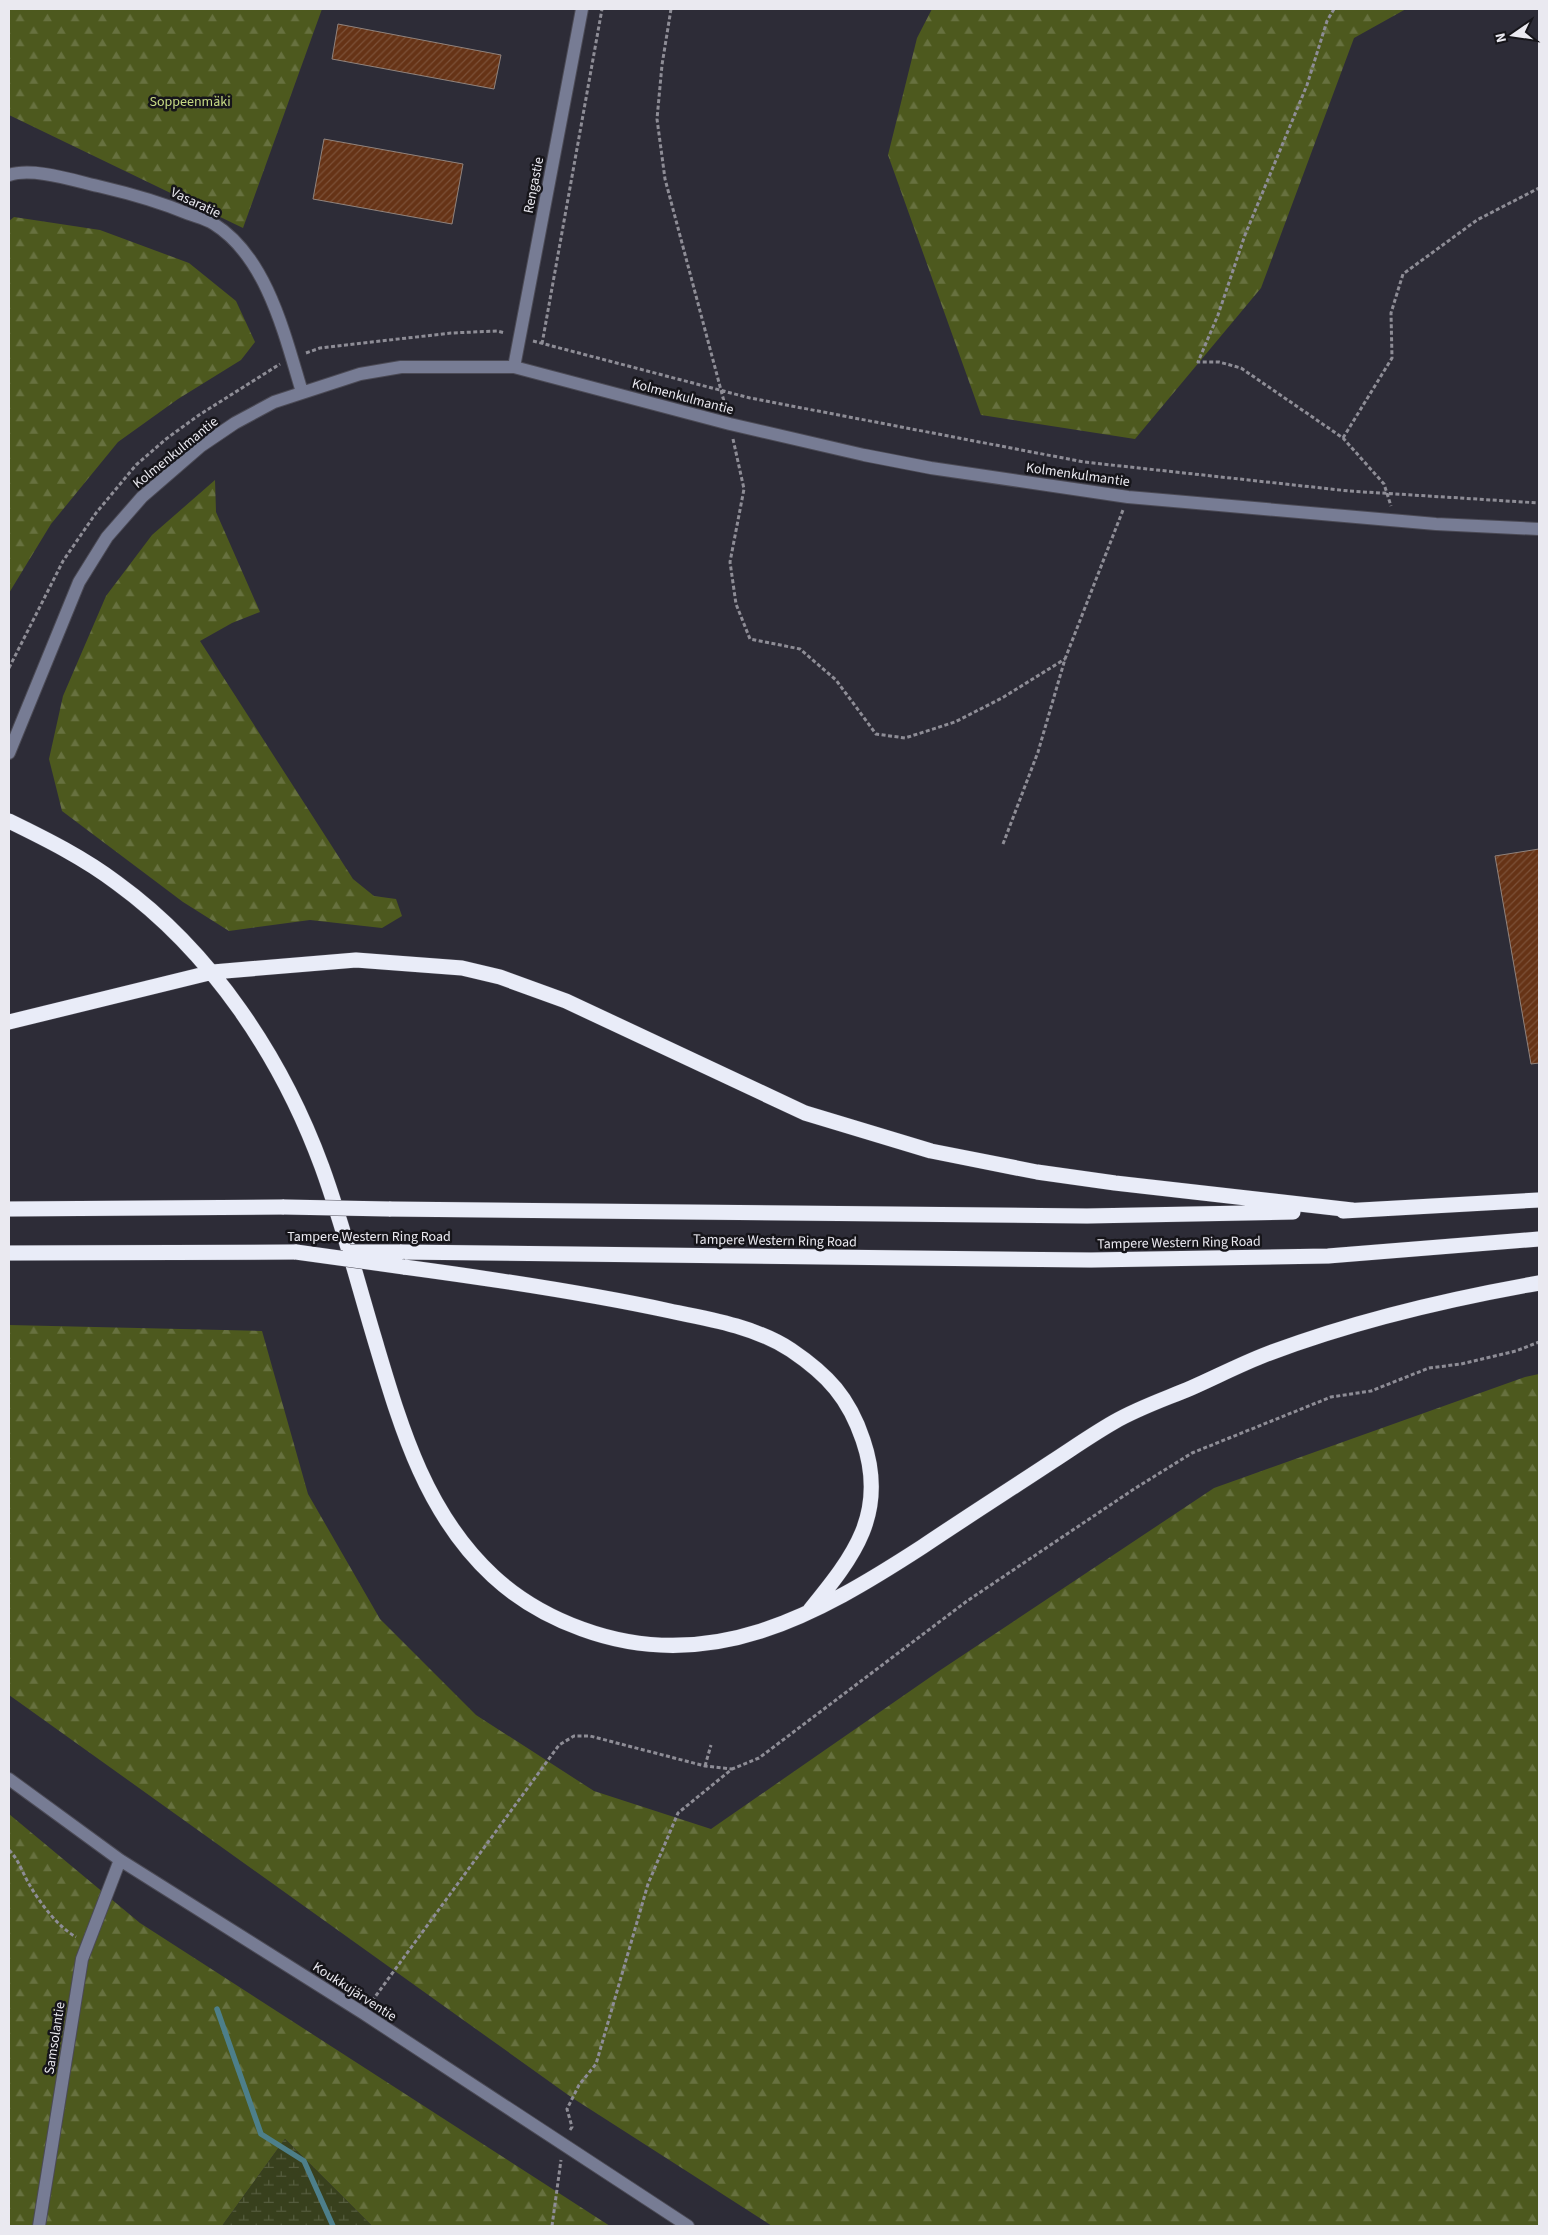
<svg xmlns="http://www.w3.org/2000/svg" width="1548" height="2235" font-family="'Source Sans 3',sans-serif">
  <style>
    .forest { fill: url(#forest-firs) }
    .wetland { fill: url(#wetland-marsh) }
    .lines { fill: none; stroke-linecap: round; stroke-linejoin: round }
    .stream { stroke: #4d7f8a; stroke-width: 5.5 }
    .building { fill: url(#building-hatch); stroke: #90837d }
    .minor-casing { stroke: #4b4a55; stroke-width: 14 }
    .highway-casing { stroke: #4b4a55; stroke-width: 16 }
    .path { stroke: #8e8d96; stroke-width: 3; stroke-dasharray: 4 2.5; stroke-linecap: butt }
    .minor { stroke: #777c94; stroke-width: 12 }
    .highway { stroke: #e9ecf8; stroke-width: 15 }
    .highway-bridge-casing { stroke: #4b4a55; stroke-width: 16; stroke-linecap: butt }
    .highway-bridge { stroke: #e9ecf8; stroke-width: 15 }
    .labels { text-anchor: middle; stroke-width: 5; stroke-linejoin: round; paint-order: stroke }
    .park-label { font-size: 14px; fill: #c8dc85; stroke: #16151a }
    .street-label { font-size: 14px; fill: #eae9f0; stroke: #16151a }
  </style>
  <defs>
    <pattern id="forest-firs" width="22" height="20" patternUnits="userSpaceOnUse" patternTransform="scale(1.25)"><rect width="22" height="20" fill="#4d591e"/><path d="M5 1l3.5 6h-7zM16 11l3.5 6h-7z" fill="#67713f"/></pattern>
    <pattern id="wetland-marsh" width="20" height="14" patternUnits="userSpaceOnUse" patternTransform="scale(1.25)"><rect width="20" height="14" fill="#38401d"/><path d="M1 5h8M5 5V1M11 12h8M15 12V8" fill="none" stroke="#555c3e"/></pattern>
    <pattern id="building-hatch" width="6" height="6" patternUnits="userSpaceOnUse" patternTransform="scale(1.25)"><rect width="6" height="6" fill="#663316"/><path d="M-1 1l2-2M0 6l6-6M5 7l2-2" fill="none" stroke="#7c5138"/></pattern>
  </defs>
  <rect width="100%" height="100%" fill="#2d2c37"/>
  <path class="forest" d="M 9,9 L 322,9 L 243,228 L 9,115 Z
    M 932,9 L 1406,9 L 1354,38 L 1261,288 L 1135,439 L 981,415 L 888,155 L 917,38 Z
    M 14,217 L 100,230 L 189,263 L 236,301 L 255,342 L 241,360 L 178,399 L 118,442 L 51,524 L 9,593 L 9,221 Z
    M 215,480 L 216,512 L 260,612 L 232,623 L 200,641 L 353,879 L 374,896 L 396,899 L 402,916 L 382,928 L 310,920 L 229,931 L 183,902 L 62,811 L 49,759 L 63,696 L 106,596 L 152,535 Z
    M 9,1325 L 262,1331 L 308,1494 L 380,1619 L 476,1715 L 594,1791 L 711,1829 L 939,1671 L 1214,1488 L 1525,1377 L 1539,1374 L 1539,2226 L 772,2226 L 571,2097 L 9,1695 Z
    M 9,1814 L 140,1923 L 610,2226 L 372,2226 L 285,2139 L 222,2226 L 9,2226 Z"/>
  <path class="wetland" d="M 285,2139 L 372,2226 L 222,2226 Z"/>
  <g class="lines">
    <path class="stream" d="M 217,2009 L 261,2134 L 304,2161 L 333,2226"/>
  </g>
  <path class="building" d="M 338,24 L 501,55 L 494,89 L 332,59 Z
    M 324,139 L 463,164 L 452,224 L 313,199 Z
    M 1539,849 L 1539,1063 L 1531,1064 L 1495,856 Z"/>
  <g class="lines">
    <defs>
      <path id="minor" d="M 9,175 C 34,167 75,181 102,187 C 132,194 160,202 189,214 C 197,217 206,219 214,224 C 267,257 285,336 302,392
        M 514,367 L 582,9
        M 9,753 L 79,582 L 107,537 L 142,497 L 201,446 L 235,423 L 274,402 L 360,374 L 401,367 L 514,367 L 730,424 L 864,455 L 931,468 L 1128,497 L 1436,524 L 1539,529
        M 9,1779 L 120,1860 L 363,2013 L 688,2226
        M 39,2226 L 82,1959 L 120,1860"/>
      <path id="highway" d="M 9,821 C 46,839 84,858 117,883 C 212,952 282,1058 322,1167 C 342,1222 357,1280 374,1337 C 400,1424 424,1512 493,1576 C 519,1600 549,1617 582,1629 C 710,1676 817,1615 922,1547 C 965,1518 1009,1490 1053,1461 C 1073,1448 1093,1434 1114,1422 C 1138,1408 1165,1399 1191,1388 C 1216,1377 1241,1364 1267,1354 C 1354,1321 1448,1299 1539,1283
        M 9,1022 L 213,972 L 356,960 L 462,968 L 500,977 L 566,1001 L 805,1113 L 931,1151 L 1037,1172 L 1115,1183 L 1352,1210
        M 9,1209 L 284,1207
        M 389,1209 L 1087,1216 L 1293,1212
        M 1343,1211 L 1539,1200
        M 400,1252 L 1091,1260 L 1328,1256 L 1539,1239
        M 9,1253 L 296,1252
        M 404,1267 C 493,1279 582,1292 670,1311 C 710,1319 756,1327 791,1350 C 828,1375 849,1398 863,1440 C 888,1513 854,1556 810,1610"/>
    </defs>
    <use href="#minor" class="minor-casing"/>
    <use href="#highway" class="highway-casing"/>
    <path class="path" d="M 671,9 L 662,65 L 657,119 L 665,179 L 726,409
      M 1334,9 L 1327,21 L 1307,85 L 1245,235 L 1218,315 L 1198,362 L 1219,362 L 1241,368 L 1343,438 L 1384,484 L 1391,506
      M 533,341 L 750,398 L 1084,462 L 1349,491 L 1539,503
      M 542,344 L 602,9
      M 306,353 L 320,348 L 451,333 L 497,331 L 505,333
      M 1343,438 L 1392,358 L 1391,313 L 1403,274 L 1477,220 L 1539,188
      M 733,439 L 744,489 L 730,562 L 736,604 L 750,639 L 800,649 L 836,680 L 876,734 L 905,738 L 955,722 L 1002,698 L 1065,659
      M 9,668 L 63,561 L 96,513 L 136,465 L 166,439 L 199,415 L 280,364
      M 1003,844 L 1038,752 L 1065,659 L 1123,510
      M 705,1766 L 711,1745
      M 9,1850 C 19,1860 22,1872 29,1884 C 40,1903 57,1926 76,1937
      M 372,2001 L 559,1745 L 574,1736 L 590,1736 L 705,1766 L 732,1769
      M 570,2130 L 572,2127 L 567,2109 L 579,2085 L 596,2064 L 648,1884 L 678,1813 L 732,1769 L 759,1758 L 967,1601 L 1134,1489 L 1192,1453 L 1331,1397 L 1371,1391 L 1429,1368 L 1461,1364 L 1516,1351 L 1539,1342
      M 552,2226 L 561,2160"/>
    <use href="#minor" class="minor"/>
    <use href="#highway" class="highway"/>
    <defs>
      <path id="highway-bridge" d="M 284,1207 L 389,1209
        M 296,1252 L 404,1267
        M 350,1252 L 400,1252"/>
    </defs>
    <use href="#highway-bridge" class="highway-bridge-casing"/>
    <use href="#highway-bridge" class="highway-bridge"/>
  </g>
  <g class="labels">
    <g class="park-label">
      <text x="190" y="106">Soppeenmäki</text>
    </g>
    <g class="street-label">
      <text transform="translate(533 185) rotate(-79)" y="5">Rengastie</text>
      <text transform="translate(196 202) rotate(25)" y="5">Vasaratie</text>
      <text transform="translate(683 396) rotate(15)" y="5">Kolmenkulmantie</text>
      <text transform="translate(175 452) rotate(-39)" y="5">Kolmenkulmantie</text>
      <text transform="translate(1078 474) rotate(8)" y="5">Kolmenkulmantie</text>
      <text x="369" y="1241">Tampere Western Ring Road</text>
      <text transform="translate(775 1240) rotate(1)" y="5">Tampere Western Ring Road</text>
      <text transform="translate(1179 1242) rotate(-1)" y="5">Tampere Western Ring Road</text>
      <text transform="translate(355 1991) rotate(33)" y="5">Koukkujärventie</text>
      <text transform="translate(54 2038) rotate(-81)" y="5">Samsolantie</text>
    </g>
  </g>
  <rect width="1548" height="2235" fill="none" stroke="#eae9f0" stroke-width="20"/>
  <g transform="translate(1513 35) rotate(257)" stroke="#16151a" stroke-width="4" paint-order="stroke">
  <path d="M0-4L9 19L0 12L-9 19Z" fill="#eae9f0"/>
  <text y="-8" font-size="14" font-weight="bold" text-anchor="middle" fill="#eae9f0">N</text>
  </g>
</svg>
